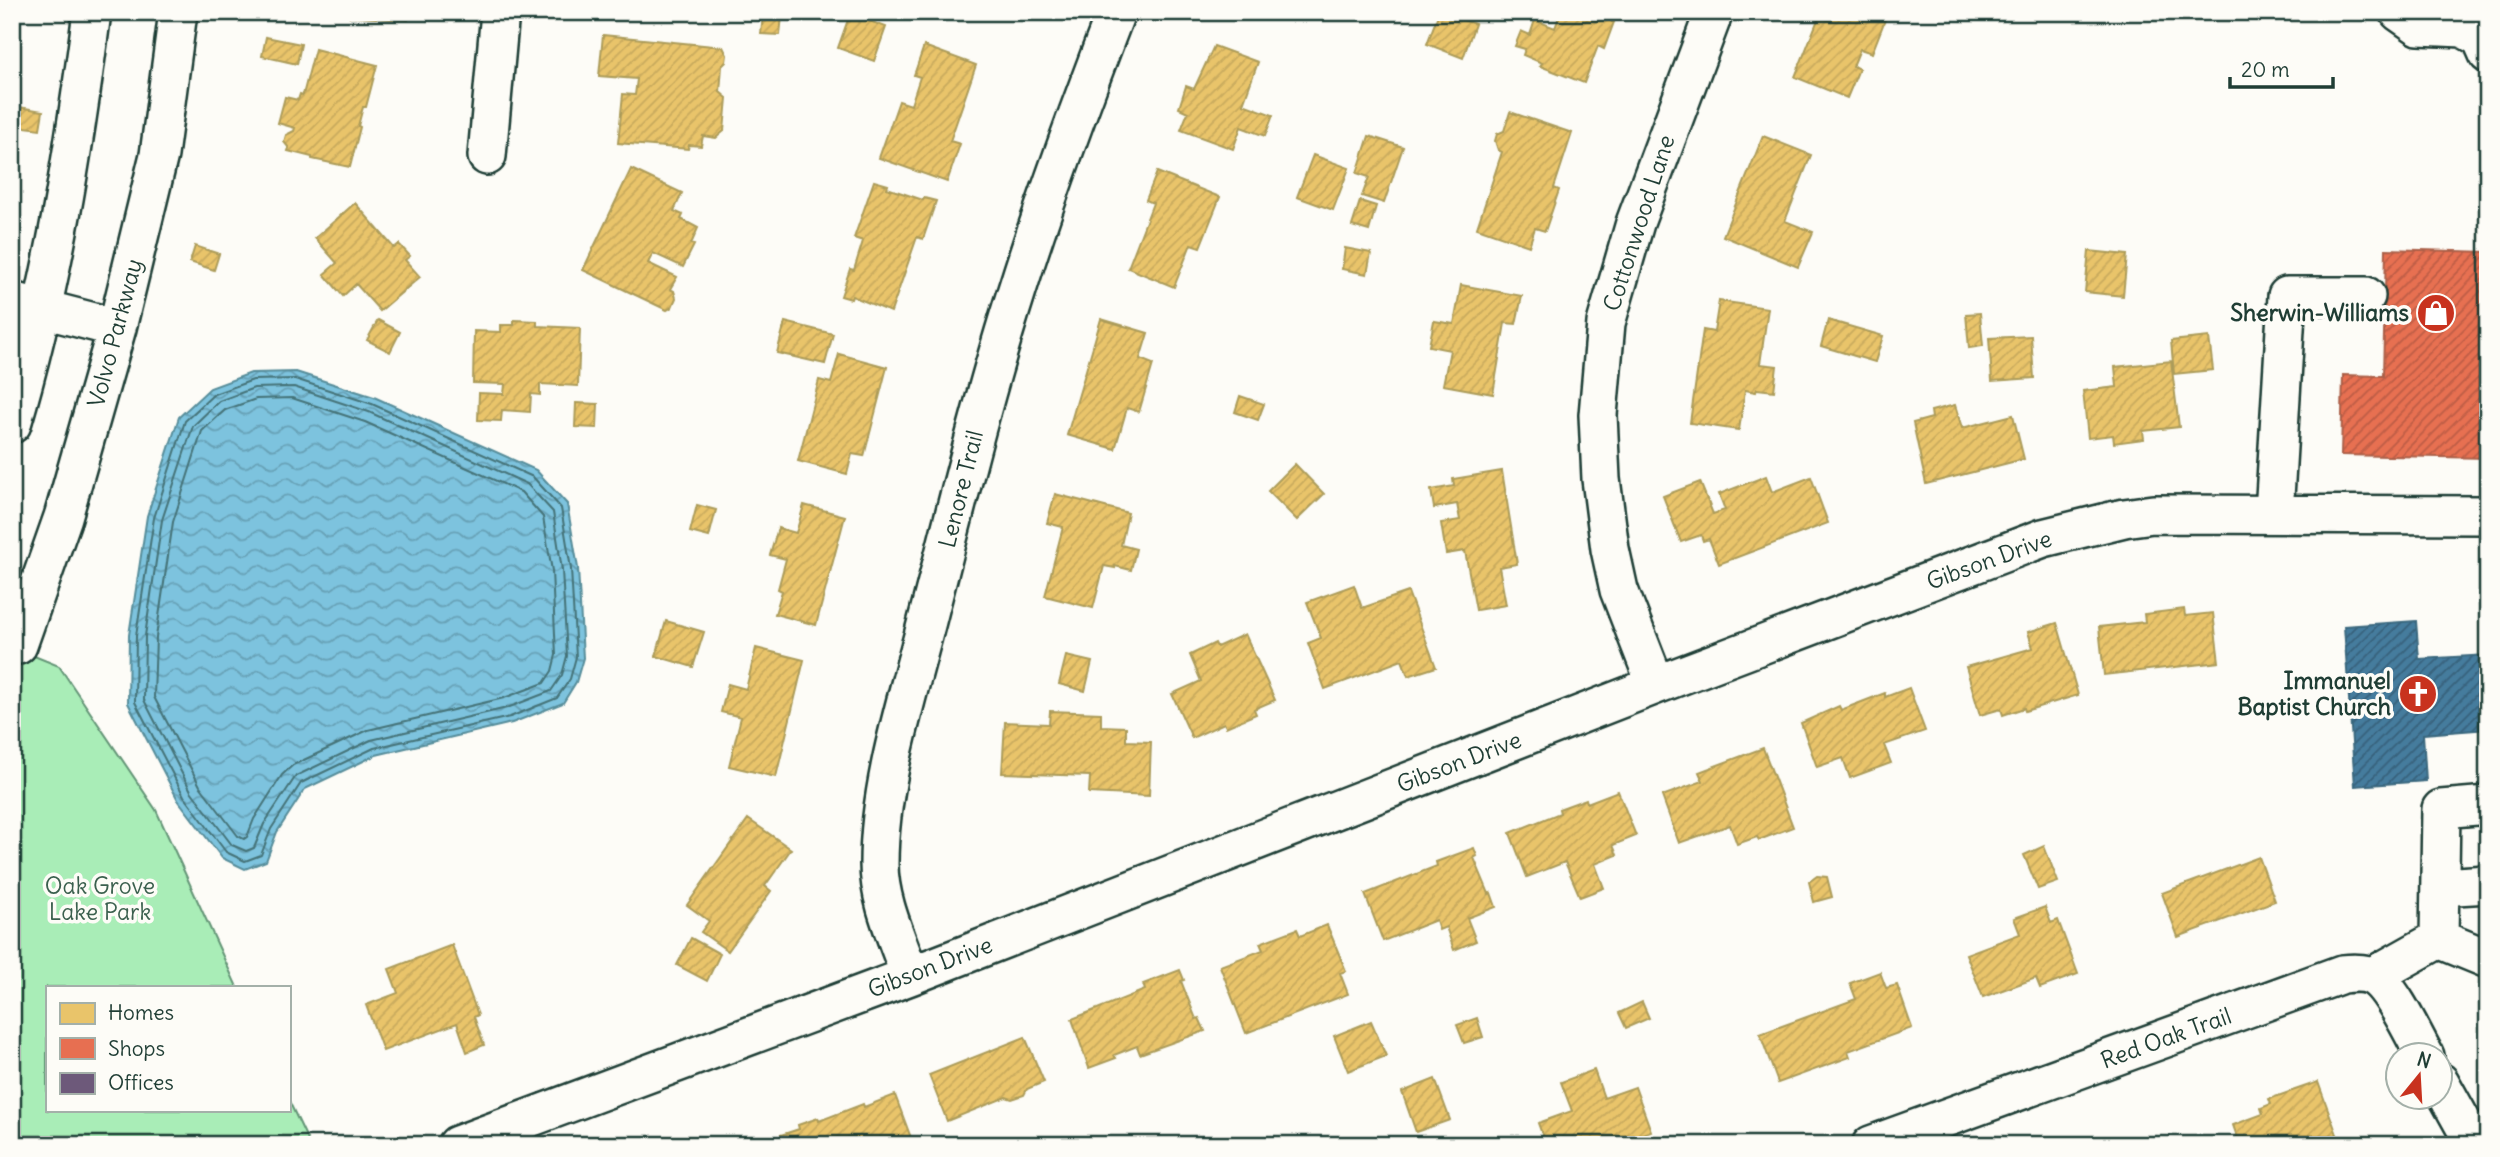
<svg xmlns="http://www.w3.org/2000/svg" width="2500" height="1157" font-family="Delius,sans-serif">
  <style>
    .park { fill: #a9edb7; stroke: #649576; stroke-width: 2 }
    .water { fill: url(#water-waves); stroke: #578d9a; stroke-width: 2 }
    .homes { fill: url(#homes-hatch); stroke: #ac9c5a; stroke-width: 2 }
    .shops { fill: url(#shops-hatch); stroke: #ab6048; stroke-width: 2 }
    .offices { fill: url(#offices-hatch); stroke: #565165; stroke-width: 2 }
    .public { fill: url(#public-hatch); stroke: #3a687e; stroke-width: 2 }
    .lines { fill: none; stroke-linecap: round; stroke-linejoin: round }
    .shore { stroke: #457378; stroke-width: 2 }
    .minor-casing { stroke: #1f3d34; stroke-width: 42 }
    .minor { stroke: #fdfcf7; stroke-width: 37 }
    .labels { text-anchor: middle; stroke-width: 7; stroke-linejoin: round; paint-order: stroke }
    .street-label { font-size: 23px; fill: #1f3d34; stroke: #fdfcf7 }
    .poi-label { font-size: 23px; font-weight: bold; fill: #1f3d34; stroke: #fdfcf7; text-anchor: end }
    .park-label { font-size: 23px; fill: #3b604e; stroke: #fdfcf7 }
  </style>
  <defs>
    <pattern id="water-waves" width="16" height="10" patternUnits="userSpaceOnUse" patternTransform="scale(1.75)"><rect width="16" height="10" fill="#7dc3de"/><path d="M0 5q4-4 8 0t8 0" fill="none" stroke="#66a0b5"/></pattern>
    <pattern id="homes-hatch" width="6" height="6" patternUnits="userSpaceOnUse" patternTransform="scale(1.75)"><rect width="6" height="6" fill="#e9c46a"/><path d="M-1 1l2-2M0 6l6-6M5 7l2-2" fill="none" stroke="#c7a95c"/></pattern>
    <pattern id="shops-hatch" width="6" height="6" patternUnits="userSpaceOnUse" patternTransform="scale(1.75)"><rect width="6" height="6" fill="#e76f51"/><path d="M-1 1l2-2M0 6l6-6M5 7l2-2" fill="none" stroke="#bb5c44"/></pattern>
    <pattern id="offices-hatch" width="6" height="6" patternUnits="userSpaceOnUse" patternTransform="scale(1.75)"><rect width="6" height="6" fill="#6d597a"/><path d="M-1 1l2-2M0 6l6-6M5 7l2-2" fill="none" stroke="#81748c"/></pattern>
    <pattern id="public-hatch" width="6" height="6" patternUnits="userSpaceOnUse" patternTransform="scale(1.75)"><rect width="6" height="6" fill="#457b9d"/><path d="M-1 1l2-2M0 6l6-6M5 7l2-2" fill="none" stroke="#36617a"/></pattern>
  </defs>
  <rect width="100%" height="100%" fill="#fdfcf7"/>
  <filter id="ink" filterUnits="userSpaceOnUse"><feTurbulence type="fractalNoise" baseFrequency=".0143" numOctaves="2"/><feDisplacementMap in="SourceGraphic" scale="14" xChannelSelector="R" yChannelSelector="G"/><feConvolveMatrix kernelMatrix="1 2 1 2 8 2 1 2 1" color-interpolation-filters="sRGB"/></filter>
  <g filter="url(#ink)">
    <path class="park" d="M 12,647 L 59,666 L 156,810 L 237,987 L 47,987 L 47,1110 L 289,1110 L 289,1101 L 310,1145 L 12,1145 Z"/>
    <path class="water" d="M 296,372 L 374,397 L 536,470 L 567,504 L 578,568 L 583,658 L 576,682 L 563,703 L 512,723 L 376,755 L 305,789 L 277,832 L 266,861 L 245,869 L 222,858 L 178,800 L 128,703 L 129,635 L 147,516 L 179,417 L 210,388 L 251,373 Z"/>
    <path class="homes" d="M 348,12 L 409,12 L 408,20 L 348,16 Z
      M 1439,12 L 1475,24 L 1463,58 L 1427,44 Z
      M 1561,12 L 1615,12 L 1612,22 L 1614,22 L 1604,49 L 1598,46 L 1584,83 L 1540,66 L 1542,63 L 1523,55 L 1525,49 L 1515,46 L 1521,31 L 1530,35 L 1535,20 L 1555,28 Z
      M 1821,12 L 1888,12 L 1872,53 L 1860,49 L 1853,66 L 1859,69 L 1847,98 L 1795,77 Z
      M 850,14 L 886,27 L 874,61 L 838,48 Z
      M 763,15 L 782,16 L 780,35 L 761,34 Z
      M 603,35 L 723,47 L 727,55 L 726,62 L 722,66 L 720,92 L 727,98 L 724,131 L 716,138 L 703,136 L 701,146 L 689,145 L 688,149 L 618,143 L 623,94 L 635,95 L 637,79 L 599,76 Z
      M 266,37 L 301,44 L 297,64 L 262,56 Z
      M 924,46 L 976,65 L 950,141 L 960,144 L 947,182 L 879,158 L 899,101 L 911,105 L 920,77 L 914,75 Z
      M 1214,46 L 1258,62 L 1243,104 L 1273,115 L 1265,136 L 1241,127 L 1233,149 L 1181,130 L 1188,112 L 1179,108 L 1186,86 L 1194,89 Z
      M 315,49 L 377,65 L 366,107 L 363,107 L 358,126 L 360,127 L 350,167 L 312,159 L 312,157 L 288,151 L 289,148 L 284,142 L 286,135 L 294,131 L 295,128 L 278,123 L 285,97 L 298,100 L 300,94 L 303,95 Z
      M 19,107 L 43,111 L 40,129 L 16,126 Z
      M 1510,112 L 1572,133 L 1554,188 L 1559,190 L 1545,231 L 1535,228 L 1529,246 L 1477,228 L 1502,152 L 1498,150 L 1495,141 L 1497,134 L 1504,131 Z
      M 1369,136 L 1403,147 L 1384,203 L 1362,196 L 1369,177 L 1357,173 Z
      M 1763,136 L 1811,155 L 1785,221 L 1813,232 L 1798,267 L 1723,236 Z
      M 1313,155 L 1349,168 L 1333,210 L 1297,197 Z
      M 631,169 L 682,193 L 674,211 L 683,215 L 681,219 L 698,228 L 691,244 L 694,245 L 683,267 L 653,253 L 648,263 L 677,277 L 670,289 L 674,291 L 676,298 L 672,307 L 667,310 L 583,270 Z
      M 1157,172 L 1220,197 L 1200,247 L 1191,244 L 1174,287 L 1128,268 L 1153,203 L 1146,200 Z
      M 874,181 L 888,185 L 887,188 L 923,200 L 924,198 L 936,201 L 923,239 L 917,237 L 891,312 L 852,296 L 851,299 L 841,296 L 850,269 L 854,270 L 863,241 L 854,238 Z
      M 1360,201 L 1376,206 L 1369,231 L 1352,226 Z
      M 355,203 L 394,248 L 399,244 L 410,256 L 405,260 L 420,277 L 380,311 L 356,284 L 343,296 L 324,274 L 337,263 L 315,238 Z
      M 195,246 L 219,254 L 214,270 L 190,262 Z
      M 1345,248 L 1371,253 L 1367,274 L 1342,269 Z
      M 2089,251 L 2127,255 L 2123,296 L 2085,292 Z
      M 1461,285 L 1522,296 L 1516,324 L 1505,323 L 1493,394 L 1443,385 L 1450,350 L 1429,346 L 1434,321 L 1454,324 Z
      M 1719,301 L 1768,308 L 1760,364 L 1777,366 L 1774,391 L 1757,389 L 1756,392 L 1745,390 L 1739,430 L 1690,423 L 1703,330 L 1714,332 Z
      M 1980,313 L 1983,346 L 1969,348 L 1966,314 Z
      M 1101,319 L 1148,333 L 1140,359 L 1153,364 L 1139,412 L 1127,408 L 1115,449 L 1067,435 Z
      M 378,320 L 400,332 L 390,352 L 367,340 Z
      M 514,320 L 537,321 L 537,326 L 580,328 L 578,386 L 540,384 L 540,395 L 531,394 L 530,412 L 502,410 L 501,421 L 478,420 L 479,393 L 504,394 L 505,384 L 473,383 L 474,331 L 501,332 L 501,325 L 514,325 Z
      M 1828,320 L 1883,336 L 1875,362 L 1821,346 Z
      M 785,322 L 833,334 L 825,364 L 777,353 Z
      M 2031,336 L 2034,378 L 1992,381 L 1989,338 Z
      M 2209,337 L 2213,370 L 2174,374 L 2171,341 Z
      M 839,354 L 887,367 L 864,456 L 852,454 L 847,474 L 798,461 L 819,380 L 831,383 Z
      M 2171,361 L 2179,427 L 2143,431 L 2144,439 L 2114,443 L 2113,435 L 2088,438 L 2083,391 L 2117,387 L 2115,367 Z
      M 1240,396 L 1264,404 L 1258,420 L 1235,412 Z
      M 576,403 L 598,404 L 597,428 L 575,427 Z
      M 1955,405 L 1962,428 L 2013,415 L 2024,459 L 1926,484 L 1913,423 L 1932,418 L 1931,411 Z
      M 1295,464 L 1324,494 L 1297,520 L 1268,491 Z
      M 1502,471 L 1517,564 L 1499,567 L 1506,605 L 1476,610 L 1465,551 L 1446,554 L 1441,523 L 1460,520 L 1457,504 L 1434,508 L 1431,490 L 1454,486 L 1453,479 Z
      M 1766,476 L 1772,492 L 1811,477 L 1828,523 L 1719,564 L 1709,539 L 1703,541 L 1701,535 L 1681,542 L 1663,496 L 1700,482 L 1713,514 L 1725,510 L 1719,494 Z
      M 1055,494 L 1128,513 L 1121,545 L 1136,549 L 1131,570 L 1115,566 L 1115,568 L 1104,566 L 1093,608 L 1045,596 L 1063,527 L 1047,523 Z
      M 697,505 L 716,510 L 709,537 L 690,532 Z
      M 804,505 L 845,516 L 816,625 L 775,614 L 782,591 L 778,589 L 786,559 L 770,555 L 778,528 L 796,533 Z
      M 1354,585 L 1362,608 L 1408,592 L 1436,667 L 1408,676 L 1402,660 L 1325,689 L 1308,643 L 1321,638 L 1307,602 Z
      M 2184,609 L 2185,616 L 2213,613 L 2219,662 L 2104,675 L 2099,627 L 2145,622 L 2144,614 Z
      M 666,621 L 704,632 L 693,667 L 656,656 Z
      M 2057,623 L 2078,695 L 2025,711 L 2024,708 L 2003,715 L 2001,709 L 1980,715 L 1966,667 L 2033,648 L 2028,632 Z
      M 1245,634 L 1275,700 L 1254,709 L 1256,714 L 1226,727 L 1224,723 L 1192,738 L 1172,694 L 1201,681 L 1190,655 L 1215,643 L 1217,647 Z
      M 756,648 L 804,660 L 776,777 L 729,766 L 741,717 L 721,712 L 728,684 L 746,689 Z
      M 1066,656 L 1092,662 L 1085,691 L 1059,684 Z
      M 1909,688 L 1925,731 L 1884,745 L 1891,763 L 1850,778 L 1843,758 L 1817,767 L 1801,723 L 1839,706 L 1841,710 L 1885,693 L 1885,697 Z
      M 1050,711 L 1101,713 L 1101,726 L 1126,727 L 1126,741 L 1151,742 L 1149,796 L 1089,793 L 1090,776 L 1002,773 L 1005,722 L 1049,724 Z
      M 1763,748 L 1793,827 L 1759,840 L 1757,837 L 1737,844 L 1730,825 L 1679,843 L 1662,796 L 1703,781 L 1699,772 Z
      M 1618,791 L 1636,836 L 1613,845 L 1617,855 L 1595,864 L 1604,888 L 1580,897 L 1565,862 L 1527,877 L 1510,833 L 1560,813 L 1559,809 L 1586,799 L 1587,803 Z
      M 748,819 L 791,849 L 765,886 L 771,891 L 728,951 L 701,932 L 709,921 L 687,905 Z
      M 2044,846 L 2058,882 L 2038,889 L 2024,855 Z
      M 1474,848 L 1477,856 L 1474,858 L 1489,894 L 1491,893 L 1496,907 L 1467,918 L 1476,941 L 1454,950 L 1446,927 L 1439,930 L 1436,920 L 1383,941 L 1365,894 L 1437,866 L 1436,862 Z
      M 2259,857 L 2275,901 L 2178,937 L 2162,893 Z
      M 1817,876 L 1827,877 L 1832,897 L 1814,902 L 1809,882 Z
      M 2045,907 L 2051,923 L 2058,920 L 2078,974 L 2040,988 L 2036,978 L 1983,997 L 1966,954 L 2020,934 L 2014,918 Z
      M 1327,925 L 1346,971 L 1340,973 L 1348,994 L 1246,1033 L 1220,966 L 1263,950 L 1260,943 L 1297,929 L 1300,936 Z
      M 691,938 L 720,954 L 707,981 L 677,965 Z
      M 452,945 L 478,1015 L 474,1017 L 484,1045 L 467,1052 L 457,1023 L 383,1051 L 366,1005 L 398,993 L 389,969 Z
      M 1180,970 L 1184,980 L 1181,981 L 1196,1019 L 1199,1018 L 1205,1031 L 1140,1054 L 1137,1046 L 1114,1055 L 1116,1058 L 1089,1068 L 1072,1019 L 1145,990 L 1143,984 Z
      M 1880,972 L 1886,988 L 1897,985 L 1912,1028 L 1848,1051 L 1850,1057 L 1778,1083 L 1760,1034 L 1856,999 L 1850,983 Z
      M 1642,1002 L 1649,1018 L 1626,1028 L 1619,1013 Z
      M 1477,1018 L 1483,1037 L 1464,1043 L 1457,1025 Z
      M 1371,1021 L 1386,1056 L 1348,1071 L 1334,1036 Z
      M 1025,1037 L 1044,1082 L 1027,1089 L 1024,1095 L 1012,1099 L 1006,1097 L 947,1121 L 929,1075 Z
      M 1594,1070 L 1604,1098 L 1635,1087 L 1651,1131 L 1612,1145 L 1546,1145 L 1538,1123 L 1572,1111 L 1561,1082 Z
      M 1435,1079 L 1450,1120 L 1416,1132 L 1402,1092 Z
      M 2318,1082 L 2339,1140 L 2335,1142 L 2336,1145 L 2240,1145 L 2233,1125 L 2263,1114 L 2261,1108 L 2271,1104 L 2269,1099 Z
      M 895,1095 L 911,1138 L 892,1145 L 784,1145 L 781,1135 L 799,1129 L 798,1125 L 818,1118 L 819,1121 L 863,1104 L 864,1107 Z"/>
    <path class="shops" d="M 2386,249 L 2488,252 L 2488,458 L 2341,455 L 2343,375 L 2383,376 Z"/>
    <path class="offices" d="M 2487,126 L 2488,126 L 2488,185 L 2482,185 Z"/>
    <path class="public" d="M 2416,621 L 2419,659 L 2488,655 L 2488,729 L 2423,734 L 2426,781 L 2355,786 L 2344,626 Z"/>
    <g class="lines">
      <path class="shore" d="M 295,379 L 372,404 L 533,477 L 561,508 L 571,569 L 576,657 L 570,679 L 557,698 L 510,717 L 374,748 L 301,783 L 271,829 L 261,855 L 245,861 L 226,852 L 184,796 L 135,702 L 136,636 L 154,518 L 185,421 L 214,394 L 253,380 Z
        M 294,387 L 369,412 L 527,484 L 553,512 L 562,570 L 567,656 L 562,675 L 551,691 L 507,708 L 371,740 L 296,776 L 264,824 L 254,848 L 246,851 L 232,845 L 191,791 L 144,700 L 145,636 L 162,520 L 193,426 L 219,401 L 254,388 Z
        M 292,398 L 365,422 L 521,492 L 543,517 L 552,571 L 556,655 L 552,671 L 544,683 L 504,698 L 368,730 L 293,765 L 282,775 L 254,819 L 247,837 L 244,839 L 238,836 L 200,786 L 154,697 L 156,637 L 173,522 L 202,431 L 225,410 L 256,399 Z"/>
      <defs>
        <path id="minor" d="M 2399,12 L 2419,26 L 2463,28 L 2481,38 L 2488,54
          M 487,156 L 500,12
          M 12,301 L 117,328
          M 12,424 C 52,289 74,151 92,12
          M 2274,514 L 2287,296 L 2366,296
          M 18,645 L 63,517 L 117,328 L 159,155 L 178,12
          M 1656,685 L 1619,590 L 1610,549 L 1601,479 L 1598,415 L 1606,323 L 1635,223 L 1714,12
          M 2440,887 L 2488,884
          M 2439,939 L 2441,809 L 2488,805
          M 2439,939 L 2488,959
          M 910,976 C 898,940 879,902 879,864 C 879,780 910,690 930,609 C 958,501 984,393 1018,287 C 1047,194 1081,103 1116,12
          M 2373,976 L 2439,939
          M 2440,1082 L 2475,1145
          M 457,1145 L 910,976 L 1656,685 L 2043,538 L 2124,518 L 2153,514 L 2488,515
          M 1871,1145 L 2342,974 C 2351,973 2366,972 2374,977 C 2392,988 2414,1036 2425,1056"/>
      </defs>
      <use href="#minor" class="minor-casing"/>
      <use href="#minor" class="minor"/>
    </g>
  </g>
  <defs>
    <symbol id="shop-disc" viewBox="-11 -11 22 22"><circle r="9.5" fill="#c8321e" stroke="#fdfcf7"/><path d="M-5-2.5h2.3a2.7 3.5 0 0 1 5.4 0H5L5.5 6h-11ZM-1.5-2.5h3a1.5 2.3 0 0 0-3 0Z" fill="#fff"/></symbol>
    <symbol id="church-disc" viewBox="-11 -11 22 22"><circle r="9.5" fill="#c8321e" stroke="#fdfcf7"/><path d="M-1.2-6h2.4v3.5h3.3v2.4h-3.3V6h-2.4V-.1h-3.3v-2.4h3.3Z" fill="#fff"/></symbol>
  </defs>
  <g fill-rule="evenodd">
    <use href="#shop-disc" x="2414" y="291" width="44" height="44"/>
    <use href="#church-disc" x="2396" y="672" width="44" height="44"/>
  </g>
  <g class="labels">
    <g class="street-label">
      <text transform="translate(1639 223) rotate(-72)" y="8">Cottonwood Lane</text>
      <text transform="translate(115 333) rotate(-75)" y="8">Volvo Parkway</text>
      <text transform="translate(961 489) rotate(-76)" y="8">Lenore Trail</text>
      <text transform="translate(1989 560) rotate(-20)" y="8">Gibson Drive</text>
      <text transform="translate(1459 762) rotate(-21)" y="8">Gibson Drive</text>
      <text transform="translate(930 967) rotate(-21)" y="8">Gibson Drive</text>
      <text transform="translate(2166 1038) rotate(-20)" y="8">Red Oak Trail</text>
    </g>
    <g class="poi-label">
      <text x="2409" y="321">Sherwin-Williams</text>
      <text x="2391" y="689">Immanuel<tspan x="2391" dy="26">Baptist Church</tspan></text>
    </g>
    <g class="park-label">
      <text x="100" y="894">Oak Grove<tspan x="100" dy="26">Lake Park</tspan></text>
    </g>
  </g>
  <rect width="2500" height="1157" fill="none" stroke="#fdfcf7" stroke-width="42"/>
  <rect x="21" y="21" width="2458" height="1115" fill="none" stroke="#1f3d34" stroke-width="2.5" filter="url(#ink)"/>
  <rect x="46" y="986" width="245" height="126" fill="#fdfcf7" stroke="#a4b0a9" stroke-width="2"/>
  <rect x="60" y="1003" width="35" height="21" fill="#e9c46a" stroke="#a4b0a9" stroke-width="2"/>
  <text x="108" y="1020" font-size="21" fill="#1f3d34">Homes</text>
  <rect x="60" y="1038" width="35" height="21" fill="#e76f51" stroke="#a4b0a9" stroke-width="2"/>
  <text x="108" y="1056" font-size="21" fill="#1f3d34">Shops</text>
  <rect x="60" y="1073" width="35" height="21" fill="#6d597a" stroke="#a4b0a9" stroke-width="2"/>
  <text x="108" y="1090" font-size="21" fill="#1f3d34">Offices</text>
  <g transform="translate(2419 1076) rotate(18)"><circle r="33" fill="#fdfcf7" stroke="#a4b0a9" stroke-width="2"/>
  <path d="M0-5L12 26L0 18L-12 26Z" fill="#c8321e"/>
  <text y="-10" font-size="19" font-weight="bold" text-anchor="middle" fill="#1f3d34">N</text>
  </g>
  <path d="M2230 77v10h103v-10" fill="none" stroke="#1f3d34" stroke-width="3.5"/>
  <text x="2241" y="77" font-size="21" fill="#1f3d34" stroke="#fdfcf7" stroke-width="5" paint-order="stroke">20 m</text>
</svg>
